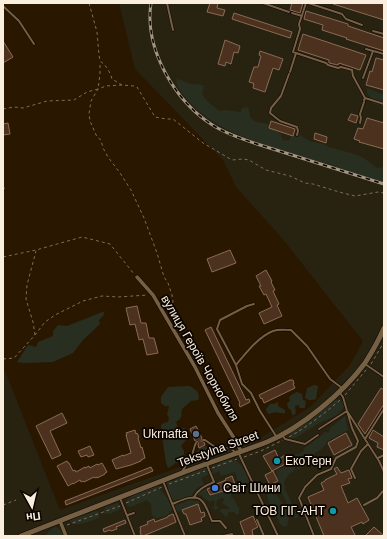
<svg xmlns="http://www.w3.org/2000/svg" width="387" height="539" font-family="Arial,sans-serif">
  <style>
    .industrial { fill: #282211 }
    .green { fill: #292f20 }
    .building { fill: #4b311e; stroke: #896b56 }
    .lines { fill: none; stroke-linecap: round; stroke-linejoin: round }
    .lane-casing { stroke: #110300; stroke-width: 3 }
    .street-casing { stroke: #110300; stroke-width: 4.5 }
    .secondary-casing { stroke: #110300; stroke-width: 6 }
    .path { stroke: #7e6e5a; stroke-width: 1; stroke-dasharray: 3 3; stroke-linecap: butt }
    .lane { stroke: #756044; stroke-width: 2 }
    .street { stroke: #756044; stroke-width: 3.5 }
    .secondary { stroke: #756044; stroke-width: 5 }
    .rail-casing { stroke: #a49582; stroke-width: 3 }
    .rail { stroke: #0b0500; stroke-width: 1.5; stroke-dasharray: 4.5; stroke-linecap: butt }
    .service-dot { fill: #5c6f8a; stroke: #0b0500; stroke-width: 1.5 }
    .culture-dot { fill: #0f9aa8; stroke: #0b0500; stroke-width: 1.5 }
    .shop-dot { fill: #3f7fe0; stroke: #0b0500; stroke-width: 1.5 }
    .labels { text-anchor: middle; stroke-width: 3.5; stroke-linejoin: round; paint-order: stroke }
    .street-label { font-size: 12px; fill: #faeede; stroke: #0b0500 }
    .poi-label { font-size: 12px; fill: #faeede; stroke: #0b0500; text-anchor: end }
  </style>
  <rect width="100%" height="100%" fill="#291700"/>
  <path class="industrial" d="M 119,3 L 384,3 L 384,536 L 3,536 L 3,372 L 5,371 L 60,510 L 260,438 L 310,407 L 350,365 L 363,341 L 281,237 L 236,187 L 223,160 L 135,69 Z"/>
  <path class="green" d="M 177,79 C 181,79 183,81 187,83 C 192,85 198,83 204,86 C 204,89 202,91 202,93 C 203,99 215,107 219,111 L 226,110 L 241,112 L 241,109 L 243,108 L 247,107 C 250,110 249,112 250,116 C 252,123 262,122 268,124 L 269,127 L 281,134 L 281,136 L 283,140 L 288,141 L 292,136 L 297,137 L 300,135 L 309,141 L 323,144 L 329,147 L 351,153 L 360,156 L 368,161 L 374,166 L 378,168 L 384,167 L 384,183 C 366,175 345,172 328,163 L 324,163 C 302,157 281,151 260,143 C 232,133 205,121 185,97 C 181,91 175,86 177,79 Z
    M 367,88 L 382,94 L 384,94 L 384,106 L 372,103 L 370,97 L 367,92 Z
    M 105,311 L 103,316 L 99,320 L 100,324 L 83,340 L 73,353 L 53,362 L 24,363 L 17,362 L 28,345 L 36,347 L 38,342 L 53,336 L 53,331 L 58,325 L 67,326 Z
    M 314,385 L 318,386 L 316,399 C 312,401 308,400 305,398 L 307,388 Z
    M 190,386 L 198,392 L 199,398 L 198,400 L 191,401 L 182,409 C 180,414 184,418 176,422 L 181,436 L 182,437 L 182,428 L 185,428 L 186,430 L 186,440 L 181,446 L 184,451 L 184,460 L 182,462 L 175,463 L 173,465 L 168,468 L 166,463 L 161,429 L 161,425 L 164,423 L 168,422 L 169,418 L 167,414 L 169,407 L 169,406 L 165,406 L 161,403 L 161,397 L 168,387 Z
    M 297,392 L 302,394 L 303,400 L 306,401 L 305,408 L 300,408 L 298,405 L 295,406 L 296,413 L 294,415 L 292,415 L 291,410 L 288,408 L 287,403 L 290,401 L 289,397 L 293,394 Z
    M 335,400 L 337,400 L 342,402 L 344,407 L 341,411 L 335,416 L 317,424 L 297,437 L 292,439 L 290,436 L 290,433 L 322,411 Z
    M 278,402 L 278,406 L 285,410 L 285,413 C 279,414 277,410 270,414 L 267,413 L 266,409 L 270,404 L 274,404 Z
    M 345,416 L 348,430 L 326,442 L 326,443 C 323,450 319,449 314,454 L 314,457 L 312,459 L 309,460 L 308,463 L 305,465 L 301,464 L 302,467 L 299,469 L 297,469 L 297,466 L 296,466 L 294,471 L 289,474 L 284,482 L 285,489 L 298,517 L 296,519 C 286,511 287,496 278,488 L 279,481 L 276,471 L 289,465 L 291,461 L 289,461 L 288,459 L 291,458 L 291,455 L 293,455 L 294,456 L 304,451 L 303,449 L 318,438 L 325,432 L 326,432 L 327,433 L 330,431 L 329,429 Z
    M 205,446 L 215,452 L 216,454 L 193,463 L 191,460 L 192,459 L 200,448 Z
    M 228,459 C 242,460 245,472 250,483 L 236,488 L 237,491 L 231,493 L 231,497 L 233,498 L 239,508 L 239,514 L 237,515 L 234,512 L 229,512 L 227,516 L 226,517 L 220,511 L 222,509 L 229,509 L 229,508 L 222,503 L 224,500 L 223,498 L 221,498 L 217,500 L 216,505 L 219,508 L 215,510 L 213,508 L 215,504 L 214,501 L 213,500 L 209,502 L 208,500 L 206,500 L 201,495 L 198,495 L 197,494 L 200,491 L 205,489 L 209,496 L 239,485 L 235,472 L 221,476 L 219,471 L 213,474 L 212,467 L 225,460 Z
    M 204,468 L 207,469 L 208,475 L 201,478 L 204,485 L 197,488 L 191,496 L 173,501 L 168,489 L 167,481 L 172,481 Z
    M 159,486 L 161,491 C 167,495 170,503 172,510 L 166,516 L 156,518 L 152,515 L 151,504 L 147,500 L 130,507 L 127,506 C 127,503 126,502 128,500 C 133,493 151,488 159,486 Z
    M 275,493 L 290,513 L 287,526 L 284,527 L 280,524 L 278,519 L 273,514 L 267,496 L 268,494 Z
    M 190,500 L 198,501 L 200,503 L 177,512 L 174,506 Z
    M 118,503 L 120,508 L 119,510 C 114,512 108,516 103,513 L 105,507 L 115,504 Z
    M 96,511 L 99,512 L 99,518 C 91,520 79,527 71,523 L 70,520 Z
    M 55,527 C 59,528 63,532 64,536 L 43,536 L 46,535 L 49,531 Z"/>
  <path class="building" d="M 210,3 L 218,3 L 217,8 L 225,10 L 223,16 L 207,12 Z
    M 292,3 L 303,3 L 300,13 L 290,10 Z
    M 333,3 L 384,3 L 384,20 L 333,4 Z
    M 306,11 L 348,24 L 348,26 L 384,38 L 384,51 L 346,39 L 347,38 L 322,30 L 323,25 L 304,19 Z
    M 234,13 L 292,32 L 290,38 L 232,19 Z
    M 303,34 L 366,55 L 360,70 L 339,63 L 338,65 L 329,63 L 329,60 L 298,50 Z
    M 225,40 L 240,46 L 238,53 L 234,52 L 231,64 L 226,62 L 225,66 L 218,64 Z
    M 3,41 L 13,57 L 3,63 Z
    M 260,51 L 283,59 L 279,70 L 273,68 L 265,92 L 253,88 L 254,84 L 253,84 L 253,83 L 249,82 L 254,67 L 258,67 L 261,56 L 259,55 Z
    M 376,58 L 384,60 L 384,90 L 366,85 L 370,71 L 372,72 Z
    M 351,114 L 358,116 L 356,123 L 348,120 Z
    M 367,118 L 384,123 L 384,149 L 359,142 L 360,141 L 354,139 L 358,128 L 363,129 Z
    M 271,121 L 295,129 L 293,136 L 269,128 Z
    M 8,123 L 10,134 L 3,135 L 3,124 Z
    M 315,133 L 327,137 L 326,143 L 314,139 Z
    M 230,250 L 236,263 L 212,272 L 207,259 Z
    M 266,270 L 272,281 L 271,282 L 275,290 L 273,291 L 279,304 L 277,305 L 282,316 L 264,324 L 259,313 L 272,307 L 266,294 L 264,295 L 259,286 L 261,286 L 256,276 Z
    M 137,306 L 141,323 L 146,323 L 149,338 L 154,338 L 158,353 L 147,355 L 143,339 L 139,340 L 135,324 L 130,325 L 126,308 Z
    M 211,327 L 246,400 L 249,399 L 250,402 L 240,407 L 239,404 L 240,403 L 205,330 Z
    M 290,380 L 293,380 L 294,384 L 293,384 L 295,388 L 264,403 L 262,398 L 261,399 L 259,395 Z
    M 381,388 L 384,390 L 384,404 L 365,434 L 358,424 Z
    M 62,413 L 67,423 L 50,431 L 61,455 L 52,459 L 36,426 Z
    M 196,426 L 202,438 L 201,441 L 204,442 L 205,445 L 199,448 L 198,445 L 198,442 L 195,441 L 190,429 Z
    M 135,430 L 136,434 L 137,433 L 139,437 L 138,438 L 141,448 L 142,447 L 145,458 L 141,460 L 141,461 L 131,465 L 116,469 L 112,460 L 123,455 L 123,456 L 131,453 L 126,435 L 127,435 L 126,433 Z
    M 373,430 L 384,437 L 384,450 L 377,447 L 378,443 L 369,438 Z
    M 346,433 L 352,445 L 334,455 L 328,443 Z
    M 90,446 L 94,455 L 88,457 L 87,455 L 81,457 L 78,451 Z
    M 275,450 L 279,459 L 285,455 L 289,462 L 272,471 L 263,456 Z
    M 67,461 L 68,463 L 69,463 L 73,471 L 75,470 L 76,472 L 85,467 L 85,468 L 89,466 L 90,468 L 97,464 L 98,465 L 102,463 L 107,472 L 105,473 L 105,474 L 97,478 L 97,477 L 95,478 L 94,477 L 84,482 L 83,481 L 81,482 L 80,480 L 73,484 L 73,483 L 68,486 L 57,466 Z
    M 151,467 L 153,471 L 66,505 L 65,501 Z
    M 337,467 L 341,473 L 349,470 L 352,478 L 348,479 L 350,483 L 341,486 L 348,503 L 357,498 L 369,520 L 363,524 L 362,522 L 351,527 L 355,535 L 353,536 L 324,536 L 308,497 L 324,490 L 321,483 L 325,481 L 325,480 L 337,474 L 334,469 Z
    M 273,471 L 278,481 L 270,485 L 265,475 Z
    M 232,476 L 235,484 L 222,489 L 223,491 L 210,495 L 207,489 L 215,486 L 214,485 L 226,480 L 225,479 Z
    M 198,504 L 201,513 L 204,512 L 205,516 L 201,518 L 202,521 L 190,525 L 186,514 L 184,514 L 182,510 Z
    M 173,514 L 176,522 L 167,526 L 143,536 L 141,535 L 140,531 L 141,531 L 140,527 L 148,524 L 147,522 L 154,519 L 155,522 L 168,517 L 168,516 Z
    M 253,516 L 258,527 L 252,530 L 253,535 L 250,536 L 245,536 L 240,522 Z
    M 125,520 L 126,523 L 116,527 L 117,529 L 111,531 L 110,530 L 104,532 L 103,529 Z
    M 374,527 L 384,536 L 365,536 Z"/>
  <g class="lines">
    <defs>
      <path id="lane" d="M 167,3 L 173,30
        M 263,3 L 289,12
        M 306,3 L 299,24 L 300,29 L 293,52 L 326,63 L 328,65 L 338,68 L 341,67 L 352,70 L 353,76 L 365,98 L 364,100
        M 308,3 L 342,14 L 346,19 L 362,25
        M 3,6 L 19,21 L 34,44
        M 292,13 L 302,16
        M 373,31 L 384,34
        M 366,49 L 384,54
        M 290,72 L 296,53
        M 289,74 L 281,96 L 271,108 L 270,113 L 280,121 L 297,127 L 298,131 L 297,135
        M 363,78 L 373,51
        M 365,98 L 384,104
        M 360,123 L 361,118 L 360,114 L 364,102
        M 254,304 L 247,306 L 220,320 L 217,329 L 236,365 L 242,384 L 251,393 L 260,411 L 276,436
        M 365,364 L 384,377
        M 236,365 C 245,354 258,337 273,331 C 279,329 285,330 291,330 L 307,346 L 330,379 L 342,388
        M 340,393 L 343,397 L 347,411 L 379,461 L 384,472
        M 282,435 L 285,439 L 305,444 L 318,435
        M 365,439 L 384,409
        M 203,440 L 205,440 L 218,449 L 230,448 L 235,452
        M 239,454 L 278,536
        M 378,458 L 384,455
        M 182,472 L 192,455 L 195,445 L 196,443
        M 355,478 L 351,469 L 361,451 L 368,444
        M 163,481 L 185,536
        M 120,498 L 135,536
        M 194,498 C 197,489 206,486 214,482 L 207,465
        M 172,504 C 180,501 195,493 202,501 C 207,506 209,515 212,521 L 220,521 L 226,528
        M 364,505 L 377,498 L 384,490
        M 128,515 L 134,513
        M 257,520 L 264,536
        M 223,536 L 232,534 L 233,536
        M 314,536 L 299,498 L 305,487 L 317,475 L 331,469 L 336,458 L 356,447 L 358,441 L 352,428 L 347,411 L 319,429"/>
      <path id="street" d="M 137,277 L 153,295 L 195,367 L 218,413 L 234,438 L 241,451
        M 60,521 L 66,536"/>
      <path id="secondary" d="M 21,536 C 74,515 128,494 182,473 C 210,462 239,453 267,442 C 301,428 343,393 365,363 C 372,352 379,340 384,328"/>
    </defs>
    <use href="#lane" class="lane-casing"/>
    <use href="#street" class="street-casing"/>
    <use href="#secondary" class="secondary-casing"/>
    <path class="path" d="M 89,3 L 97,32 L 99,55 L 100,61 C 107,66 110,72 112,79 L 122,85 L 134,86 L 137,87 L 155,117 L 166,119 L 173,119 L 203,143 L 232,160 L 243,159 L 249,160 L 266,170 L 290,176 L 305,183 L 313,184 L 339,192 L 355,196 L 378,192 L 384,193
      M 122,85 L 106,86 L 98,89 L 91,101 L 89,114 L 90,121 L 97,137 L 101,140 L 103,148 L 108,157 L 120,173 L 131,190 L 144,218 L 157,253 L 164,277 L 168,283 L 172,295 L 173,302 L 169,314
      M 3,109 L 14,107 L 23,108 L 30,106 L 47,101 L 74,100 L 87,92 L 98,89 L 100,74 L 100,62
      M 3,189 L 5,188
      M 3,257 L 36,250 L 82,237 L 110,244 L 134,274
      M 35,335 L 33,322 L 26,299 L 27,285 L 36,251
      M 3,359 L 14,358 L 35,335 L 45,322 L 55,315 L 83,301 L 102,296 L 118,297 L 148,295
      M 371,364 L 384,342
      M 345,395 L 366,370
      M 289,437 C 308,426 324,414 340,400
      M 244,457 L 261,451 L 283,440
      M 212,468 L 237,459
      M 169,484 L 205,471
      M 126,503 L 162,487
      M 3,505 L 16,500
      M 67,525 L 120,506"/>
    <use href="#lane" class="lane"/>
    <use href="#street" class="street"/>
    <use href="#secondary" class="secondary"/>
    <defs>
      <path id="rail" d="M 151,3 C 144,49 175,102 214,126 C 227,134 242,139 257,144 L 384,184"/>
    </defs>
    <use href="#rail" class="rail-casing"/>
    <use href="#rail" class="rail"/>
  </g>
  <circle class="service-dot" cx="196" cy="434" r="4"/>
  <g class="culture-dot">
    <circle cx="277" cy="461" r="4"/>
    <circle cx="333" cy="511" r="4"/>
  </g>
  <circle class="shop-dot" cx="215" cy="488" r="4"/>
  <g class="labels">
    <g class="street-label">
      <text transform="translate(200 358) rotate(60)" y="4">вулиця Героїв Чорнобиля</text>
      <text transform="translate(218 449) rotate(-20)" y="4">Tekstylna Street</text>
    </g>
    <g class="poi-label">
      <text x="188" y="438">Ukrnafta</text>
      <text x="285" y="465" text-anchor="start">ЕкоТерн</text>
      <text x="223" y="492" text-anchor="start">Світ Шини</text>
      <text x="325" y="515">ТОВ ГІГ-АНТ</text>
    </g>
  </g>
  <rect width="387" height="539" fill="none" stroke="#faeede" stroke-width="8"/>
  <g transform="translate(32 507) rotate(172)" stroke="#0b0500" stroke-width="3" paint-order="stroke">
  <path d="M0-3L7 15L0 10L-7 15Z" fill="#faeede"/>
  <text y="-6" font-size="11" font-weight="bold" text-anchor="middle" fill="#faeede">Пн</text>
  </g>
</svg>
